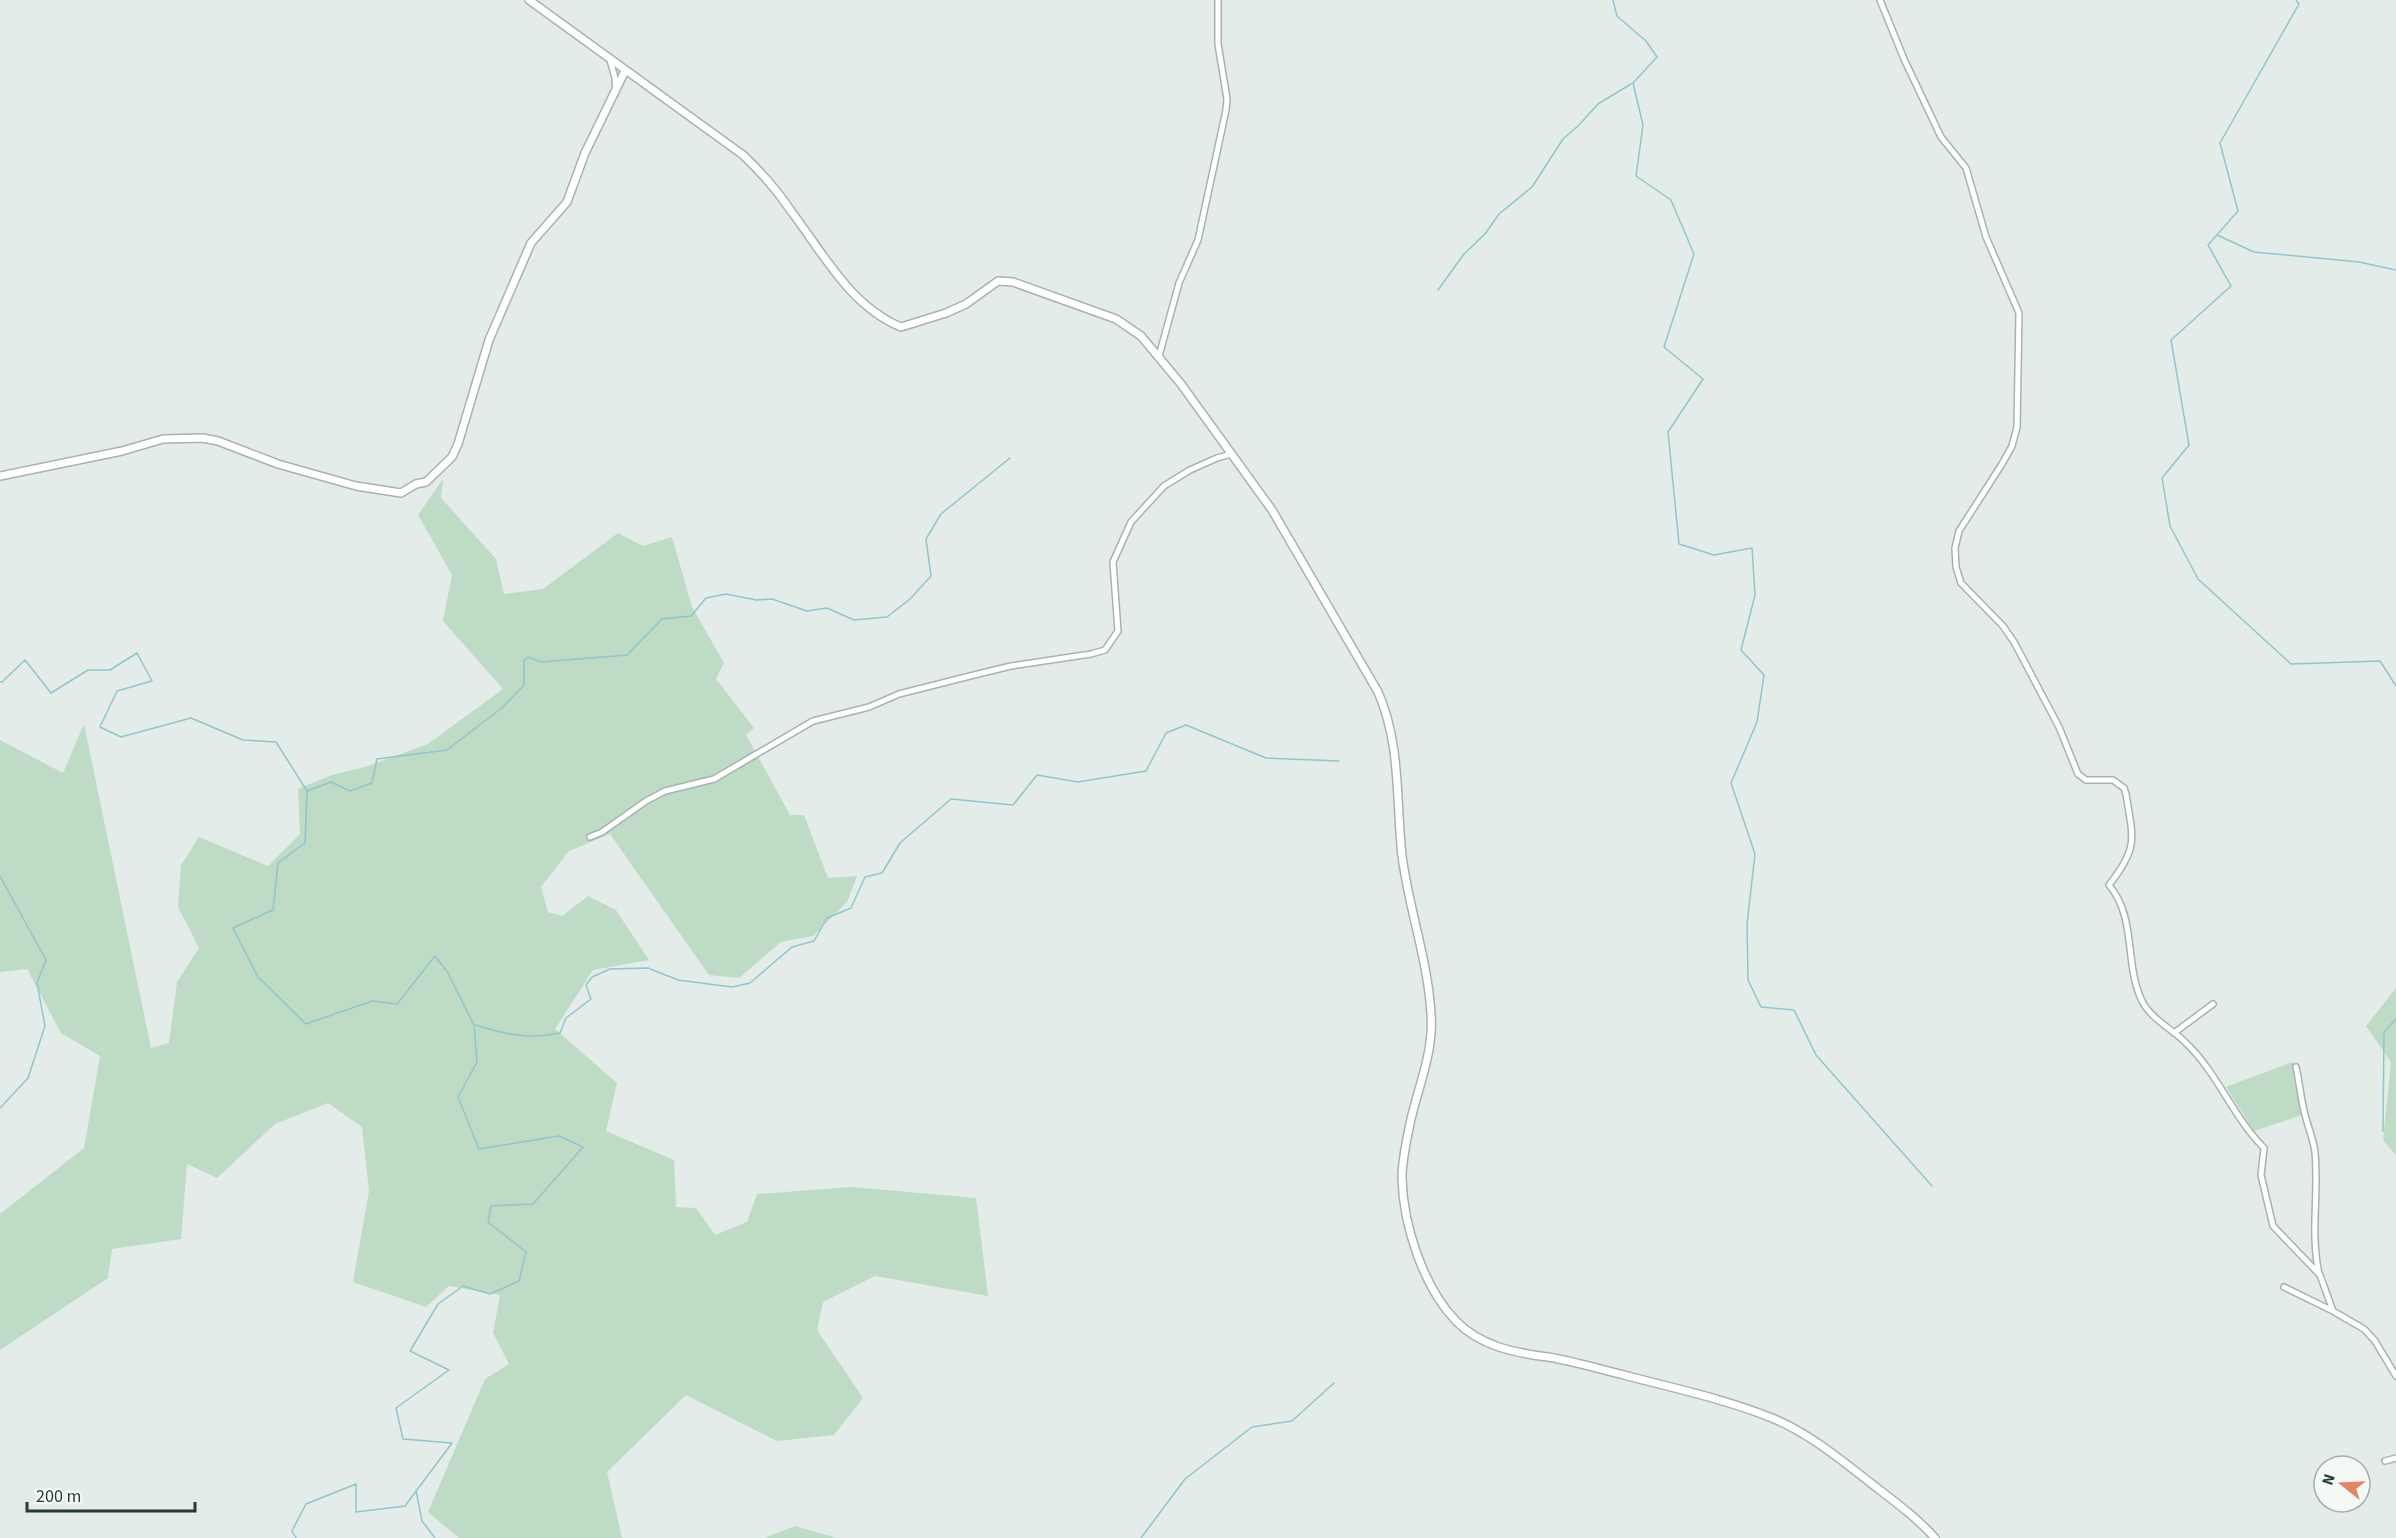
<svg xmlns="http://www.w3.org/2000/svg" width="2396" height="1538" font-family="'Source Sans 3',sans-serif">
  <style>
    .green { fill: #bedbc5 }
    .lines { fill: none; stroke-linecap: round; stroke-linejoin: round }
    .stream { stroke: #90c5cc; stroke-width: 1.5 }
    .minor-casing { stroke: #a6b4af; stroke-width: 8 }
    .tertiary-casing { stroke: #a6b4af; stroke-width: 10 }
    .minor { stroke: #fff; stroke-width: 5 }
    .tertiary { stroke: #fff; stroke-width: 7 }
  </style>
  <rect width="100%" height="100%" fill="#e3ece8"/>
  <path class="green" d="M 443,479 L 441,498 L 496,559 L 504,594 L 543,589 L 618,533 L 643,546 L 672,537 L 692,607 L 724,663 L 716,679 L 754,728 L 746,735 L 790,815 L 804,815 L 828,878 L 857,876 L 847,902 L 813,936 L 781,942 L 739,978 L 709,975 L 610,834 L 569,851 L 541,887 L 548,912 L 562,916 L 588,896 L 616,910 L 649,960 L 593,970 L 555,1029 L 617,1083 L 606,1131 L 674,1160 L 676,1207 L 696,1208 L 715,1235 L 747,1222 L 757,1194 L 852,1187 L 976,1198 L 988,1296 L 875,1276 L 823,1302 L 817,1330 L 863,1398 L 834,1435 L 777,1441 L 686,1395 L 607,1472 L 622,1538 L 459,1538 L 428,1512 L 485,1379 L 509,1364 L 493,1333 L 500,1295 L 449,1286 L 426,1307 L 353,1282 L 369,1191 L 362,1127 L 328,1103 L 275,1124 L 217,1178 L 187,1164 L 181,1239 L 112,1249 L 108,1278 L 0,1350 L 0,1214 L 84,1148 L 100,1056 L 61,1033 L 27,969 L 0,972 L 0,740 L 63,773 L 84,724 L 151,1048 L 169,1043 L 177,982 L 199,948 L 178,907 L 181,865 L 199,837 L 268,866 L 300,834 L 298,789 L 332,775 L 365,767 L 428,744 L 503,689 L 443,621 L 452,575 L 418,515 Z
    M 2396,988 L 2396,1155 L 2383,1140 L 2391,1062 L 2366,1026 Z
    M 2293,1062 L 2302,1115 L 2254,1131 L 2226,1087 Z
    M 795,1526 L 837,1538 L 764,1538 Z"/>
  <g class="lines">
    <path class="stream" d="M 1613,0 L 1617,16 L 1646,41 L 1657,57 L 1633,83 L 1643,125 L 1636,176 L 1671,200 L 1694,254 L 1664,347 L 1703,379 L 1668,432 L 1679,544 L 1714,555 L 1752,548 L 1755,595 L 1741,650 L 1764,675 L 1757,722 L 1731,783 L 1755,854 L 1747,924 L 1748,980 L 1761,1007 L 1794,1010 L 1816,1055 L 1932,1186
      M 2296,0 L 2299,4 L 2220,143 L 2238,211 L 2208,245 L 2231,286 L 2171,340 L 2189,445 L 2162,478 L 2170,526 L 2198,579 L 2291,664 L 2380,661 L 2396,686
      M 2217,235 L 2254,252 L 2359,262 L 2396,270
      M 1438,290 L 1464,254 L 1485,234 L 1499,214 L 1532,187 L 1563,139 L 1579,125 L 1598,104 L 1631,84
      M 0,682 L 2,682 L 25,660 L 51,693 L 88,670 L 110,670 L 137,653 L 152,681 L 117,691 L 100,727 L 121,737 L 191,718 L 243,740 L 276,742 L 307,791 L 305,843 L 278,863 L 273,910 L 233,928 L 258,977 L 306,1024 L 372,1001 L 397,1004 L 435,956 L 448,973 L 474,1025 L 477,1062 L 458,1097 L 479,1149 L 559,1136 L 583,1147 L 533,1204 L 491,1206 L 488,1222 L 526,1252 L 519,1281 L 490,1294 L 463,1286 L 438,1304 L 410,1351 L 449,1370 L 396,1408 L 403,1439 L 452,1443 L 405,1506 L 356,1512 L 356,1484 L 306,1504 L 292,1531 L 296,1538
      M 307,791 L 331,782 L 350,791 L 372,783 L 377,759 L 447,750 L 503,707 L 524,685 L 524,661 L 528,657 L 541,662 L 627,655 L 662,619 L 691,616 L 706,598 L 726,594 L 756,600 L 772,599 L 807,611 L 827,608 L 854,620 L 887,617 L 910,599 L 931,576 L 926,539 L 941,514 L 1010,458
      M 0,876 L 46,960 L 37,983 L 45,1026 L 28,1078 L 0,1108
      M 476,1025 C 503,1034 531,1040 560,1033 L 566,1018 L 591,999 L 586,985 L 592,977 L 610,969 L 648,968 L 678,980 L 732,987 L 750,983 L 792,947 L 814,941 L 827,918 L 851,908 L 865,877 L 882,873 L 900,843 L 951,799 L 1013,805 L 1037,775 L 1078,782 L 1146,771 L 1166,733 L 1186,725 L 1266,758 L 1339,761
      M 2383,1131 L 2384,1032 L 2396,1019
      M 416,1490 L 422,1521 L 435,1538
      M 1141,1538 L 1185,1479 L 1252,1427 L 1292,1421 L 1334,1383"/>
    <defs>
      <path id="minor" d="M 1880,0 L 1904,59 L 1941,137 L 1966,168 L 1986,237 L 2019,313 L 2017,427 L 2012,446 L 2002,464 L 1959,531 L 1955,548 L 1956,567 L 1961,583 L 2003,626 L 2014,642 L 2059,727 L 2078,774 L 2086,780 L 2113,780 L 2124,788 L 2126,794 C 2133,839 2139,847 2109,885 C 2137,918 2124,964 2142,1001 C 2151,1019 2172,1029 2185,1042 C 2218,1073 2232,1116 2264,1148 L 2261,1175 L 2273,1226 L 2320,1275 L 2333,1311 L 2364,1329 L 2375,1341 L 2396,1376
        M 610,60 L 615,78 L 616,92
        M 1159,356 L 1179,283 L 1198,240 L 1226,110 L 1227,99 L 1218,44 L 1218,0
        M 590,837 L 602,832 L 646,801 L 665,791 L 714,779 L 813,721 L 869,707 L 899,694 L 974,675 L 1011,666 L 1091,654 L 1105,650 L 1118,631 L 1113,562 L 1131,522 L 1164,486 L 1190,470 L 1217,458 L 1231,454
        M 2174,1033 L 2213,1004
        M 2296,1067 C 2300,1084 2301,1104 2307,1122 C 2310,1132 2314,1142 2315,1153 C 2319,1195 2310,1232 2319,1274
        M 2284,1287 L 2333,1311
        M 2385,1461 L 2396,1458"/>
      <path id="tertiary" d="M 529,0 L 743,155 C 761,172 777,190 791,211 C 823,253 850,306 901,327 L 946,313 L 966,304 L 998,281 L 1013,282 L 1116,319 L 1141,336 L 1181,384 L 1272,510 L 1378,692 C 1401,744 1396,801 1402,856 C 1409,909 1428,961 1431,1014 C 1434,1050 1419,1085 1411,1119 C 1407,1138 1402,1159 1402,1178 C 1403,1224 1423,1287 1456,1321 C 1480,1346 1515,1353 1548,1357 C 1572,1361 1600,1369 1624,1375 C 1673,1388 1725,1399 1772,1418 C 1809,1433 1841,1460 1872,1484 C 1894,1501 1916,1517 1935,1538
        M 0,476 L 122,451 L 163,439 L 203,438 L 218,441 L 278,464 L 356,486 L 401,493 L 416,484 L 426,482 L 452,457 L 458,444 L 489,340 L 531,243 L 567,202 L 585,153 L 625,71"/>
    </defs>
    <use href="#minor" class="minor-casing"/>
    <use href="#tertiary" class="tertiary-casing"/>
    <use href="#minor" class="minor"/>
    <use href="#tertiary" class="tertiary"/>
  </g>
  <g transform="translate(2342 1484) rotate(288)"><circle r="28" fill="#f4f9f6" stroke="#a1ada9" stroke-width="1.5"/>
  <path d="M0-4.5L10 22L0 15L-10 22Z" fill="#e68367"/>
  <text y="-9" font-size="16" font-weight="bold" text-anchor="middle" fill="#243c35">N</text>
  </g>
  <path d="M27 1502v9h168v-9" fill="none" stroke="#243c35" stroke-width="3"/>
  <text x="36" y="1502" font-size="18" fill="#243c35" stroke="#f4f9f6" stroke-width="4.5" paint-order="stroke">200 m</text>
</svg>
